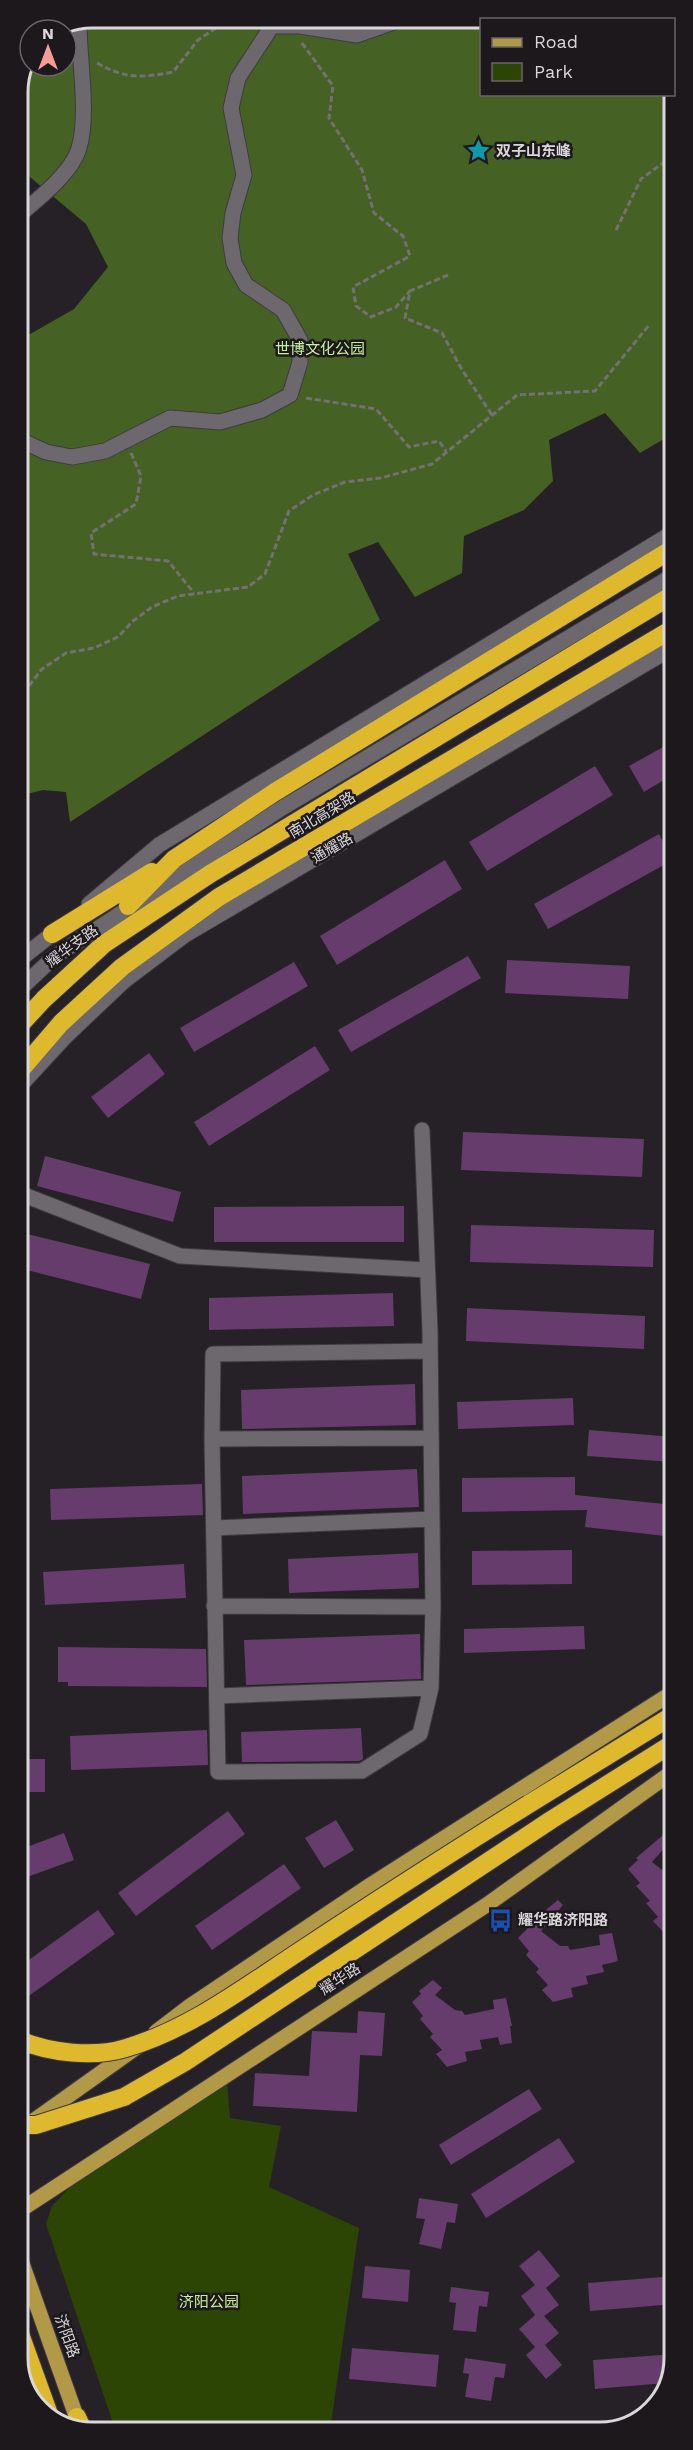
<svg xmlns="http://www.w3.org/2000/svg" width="693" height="2450" font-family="'Work Sans','Noto Sans SC',sans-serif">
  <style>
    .green { fill: #2c4504 }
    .forest { fill: #456124 }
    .building { fill: #663c6d }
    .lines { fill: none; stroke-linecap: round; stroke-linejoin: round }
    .minor-casing { stroke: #3f3b40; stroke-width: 17 }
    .major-casing { stroke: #3f3b40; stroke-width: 17 }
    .highway-casing { stroke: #3f3b40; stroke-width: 20 }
    .path { stroke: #747175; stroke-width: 3; stroke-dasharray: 6 3; stroke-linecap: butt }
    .minor { stroke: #6d686e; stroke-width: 15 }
    .major { stroke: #b19948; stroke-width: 15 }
    .highway { stroke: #deb92e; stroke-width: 18 }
    .highway-bridge-casing { stroke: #3f3b40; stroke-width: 20; stroke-linecap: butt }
    .highway-bridge { stroke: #deb92e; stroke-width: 18 }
    .labels { text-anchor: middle; stroke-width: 5; stroke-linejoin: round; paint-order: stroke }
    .poi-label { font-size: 15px; font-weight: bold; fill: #dad7db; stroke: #1c181c; text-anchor: start }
    .park-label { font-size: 15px; fill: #c6f199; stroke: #1c181c }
    .street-label { font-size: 15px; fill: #dad7db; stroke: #1c181c }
    .rim { fill: none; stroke: #dad7db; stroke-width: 3 }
  </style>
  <rect width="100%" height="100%" fill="#252126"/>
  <path class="green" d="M 227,2081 L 230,2118 L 281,2126 L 269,2187 L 359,2228 L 330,2431 L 116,2432 L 46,2224 L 52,2206 L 71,2186 Z"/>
  <path class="forest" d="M 92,18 L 612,19 L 482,20 L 482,94 L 674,94 L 674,77 L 674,433 L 640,453 L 605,413 L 549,440 L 553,481 L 524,510 L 464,536 L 462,573 L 415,597 L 378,542 L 348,554 L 380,620 L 70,822 L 66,792 L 43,790 L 27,794 L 18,792 L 18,341 L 74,309 L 108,267 L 86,224 L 18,167 L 18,92 L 30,63 L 30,66 L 66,66 L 66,30 L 63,30 Z"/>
  <path class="building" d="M 674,741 L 674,774 L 644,792 L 629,766 Z
    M 595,766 L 613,795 L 487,871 L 469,842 Z
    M 659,834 L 673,860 L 548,929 L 534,904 Z
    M 445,860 L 462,889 L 337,965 L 320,936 Z
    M 468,956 L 481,978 L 351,1052 L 338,1030 Z
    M 507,960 L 630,966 L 628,999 L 505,993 Z
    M 294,962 L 308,986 L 194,1052 L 180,1028 Z
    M 315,1046 L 330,1070 L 209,1146 L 194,1122 Z
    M 149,1053 L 165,1074 L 108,1118 L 91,1097 Z
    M 463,1132 L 644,1139 L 642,1177 L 461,1170 Z
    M 45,1156 L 181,1192 L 173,1222 L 37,1186 Z
    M 404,1206 L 404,1242 L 214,1242 L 214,1207 Z
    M 471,1225 L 654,1230 L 653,1267 L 470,1262 Z
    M 19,1232 L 150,1264 L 141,1299 L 19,1268 Z
    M 393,1293 L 394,1326 L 209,1330 L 209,1298 Z
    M 467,1308 L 645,1316 L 644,1349 L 466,1341 Z
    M 415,1384 L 416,1425 L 242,1429 L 241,1390 Z
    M 573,1398 L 574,1425 L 458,1429 L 457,1402 Z
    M 589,1430 L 674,1437 L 673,1462 L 587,1456 Z
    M 417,1469 L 419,1507 L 243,1514 L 242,1476 Z
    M 575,1477 L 575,1495 L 674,1505 L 674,1537 L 585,1527 L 587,1510 L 462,1512 L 462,1478 Z
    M 202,1484 L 203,1515 L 51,1520 L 50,1489 Z
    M 572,1550 L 572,1584 L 472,1585 L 472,1551 Z
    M 418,1553 L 419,1588 L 289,1593 L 288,1559 Z
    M 184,1564 L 186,1598 L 45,1605 L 43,1572 Z
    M 584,1626 L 585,1649 L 464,1653 L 464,1629 Z
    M 420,1634 L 421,1679 L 246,1685 L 244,1640 Z
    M 58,1647 L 206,1649 L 207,1687 L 68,1686 L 68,1682 L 58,1682 Z
    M 361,1728 L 363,1759 L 359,1761 L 242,1762 L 241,1732 Z
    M 207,1730 L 208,1765 L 71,1770 L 70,1736 Z
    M 19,1759 L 45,1759 L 45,1792 L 19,1792 Z
    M 228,1811 L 245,1834 L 136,1916 L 118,1893 Z
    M 336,1820 L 354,1850 L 324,1868 L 305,1838 Z
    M 669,1830 L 675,1836 L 652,1862 L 675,1880 L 675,1930 L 664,1933 L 653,1921 L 658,1917 L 646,1903 L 650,1901 L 636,1886 L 640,1883 L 628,1869 L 638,1860 L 636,1858 Z
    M 64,1833 L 74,1860 L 19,1880 L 19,1850 Z
    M 284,1864 L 301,1888 L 212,1950 L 195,1926 Z
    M 558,1900 L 563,1905 L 541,1931 L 560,1946 L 568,1946 L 570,1950 L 600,1945 L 599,1935 L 612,1933 L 618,1961 L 602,1965 L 604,1972 L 586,1976 L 588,1984 L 571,1988 L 573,1997 L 553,2002 L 542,1990 L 548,1985 L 536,1972 L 539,1969 L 526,1955 L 529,1951 L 518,1938 L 527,1929 L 525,1927 Z
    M 98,1910 L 115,1934 L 19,2003 L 19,1967 Z
    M 433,1980 L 442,1988 L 435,1995 L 455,2010 L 462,2011 L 465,2015 L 494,2009 L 493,2000 L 506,1998 L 512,2026 L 510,2026 L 512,2043 L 500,2045 L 496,2029 L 498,2037 L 480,2040 L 482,2049 L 465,2052 L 467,2061 L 447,2067 L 436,2054 L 442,2050 L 430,2037 L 433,2034 L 420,2019 L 423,2016 L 412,2002 L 421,1994 L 419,1991 Z
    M 358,2011 L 385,2013 L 382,2056 L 360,2055 L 357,2112 L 253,2106 L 255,2073 L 309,2076 L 312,2031 L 357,2033 Z
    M 529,2089 L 542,2109 L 451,2165 L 439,2145 Z
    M 559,2138 L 575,2162 L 486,2218 L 471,2194 Z
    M 419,2198 L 458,2204 L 455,2223 L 447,2222 L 441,2249 L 419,2244 L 425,2219 L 416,2218 Z
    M 539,2250 L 560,2276 L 546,2288 L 559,2305 L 544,2316 L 559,2333 L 545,2345 L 562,2365 L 546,2379 L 526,2355 L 535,2347 L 519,2329 L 535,2315 L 521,2296 L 535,2285 L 519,2266 Z
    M 365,2266 L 410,2270 L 408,2302 L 362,2298 Z
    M 675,2276 L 675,2304 L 590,2311 L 588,2283 Z
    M 451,2287 L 489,2292 L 487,2307 L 479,2306 L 476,2332 L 453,2330 L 456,2303 L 449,2302 Z
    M 352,2348 L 439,2355 L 436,2387 L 349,2379 Z
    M 675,2354 L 666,2383 L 595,2389 L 593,2360 Z
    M 465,2358 L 506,2364 L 504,2378 L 495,2377 L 491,2401 L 465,2397 L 469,2374 L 463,2373 Z"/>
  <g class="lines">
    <defs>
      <path id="minor" d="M 18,216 C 37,200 72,173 79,148 C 89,114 79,60 79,23
        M 18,439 L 46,452 L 72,457 L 105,451 L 170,418 L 220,422 L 262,410 L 290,395 L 300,362 L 300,340 L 283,310 L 246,285 L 234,263 L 230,238 L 233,213 L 244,175 L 231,108 L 238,78 L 272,26 L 300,26 L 357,35 L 405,18
        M 89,904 L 159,845 L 674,532
        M 19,960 L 61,927
        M 19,990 L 54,957 L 282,808 L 674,575
        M 19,1087 L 66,1036 L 124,981 L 185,935 L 674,647
        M 422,1130 L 430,1331 L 433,1607 L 431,1688 L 420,1734 L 362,1771 L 218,1772 L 212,1439 L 213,1354 L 430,1351
        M 19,1193 L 180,1256 L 427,1270
        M 212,1439 L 431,1438
        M 214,1528 L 432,1519
        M 214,1606 L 433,1607
        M 217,1696 L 431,1688"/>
      <path id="major" d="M 156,2032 L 190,2006 L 372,1884 L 675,1691
        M 29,2124 L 137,2047
        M 19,2211 L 488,1904 L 675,1770
        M 19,2255 L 80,2427"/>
      <path id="highway" d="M 128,906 L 174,859 L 275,792 L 674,548
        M 52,934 L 152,872
        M 19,1026 L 44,999 L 104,944 L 210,874 L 674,594
        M 19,1072 L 61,1023 L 122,967 L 219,897 L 674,628
        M 529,1804 L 675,1714
        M 124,2097 L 185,2062 L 551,1820 L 675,1742
        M 19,2331 L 50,2417
        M 77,2417 L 83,2430"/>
    </defs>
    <use href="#minor" class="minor-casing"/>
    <use href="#major" class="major-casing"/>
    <use href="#highway" class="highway-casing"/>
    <path class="path" d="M 302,43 L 333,86 L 329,118 L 362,170 L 374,213 L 403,236 L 410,256 L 353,287 L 356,306 L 371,317 L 396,307 L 410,291
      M 97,63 C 125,79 142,78 173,72 L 198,40 L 231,18
      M 616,230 L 641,179 L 674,155
      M 448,275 L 410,291 L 405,318 L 442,333 L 461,368 L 492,415
      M 306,398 L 376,409 L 409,447 L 439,441 L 446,451
      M 131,453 L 141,476 L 136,504 L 91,533 L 94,554 L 168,561 L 194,593
      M 18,700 L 42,669 L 66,653 L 94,648 L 118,637 L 133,621 L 152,607 L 178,596 L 248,587 L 265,574 L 289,511 L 313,495 L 345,482 L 381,478 L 432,464 L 517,395 L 595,391 L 650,324"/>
    <use href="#minor" class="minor"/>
    <use href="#major" class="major"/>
    <use href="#highway" class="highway"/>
    <defs>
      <path id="highway-bridge" d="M 19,2040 C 50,2053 94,2058 126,2048 C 190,2029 245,1987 300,1951 C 376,1901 452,1852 529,1804
        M 19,2125 L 36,2125 L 124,2097"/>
    </defs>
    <use href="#highway-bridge" class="highway-bridge-casing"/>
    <use href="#highway-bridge" class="highway-bridge"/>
  </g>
  <defs>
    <symbol id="sight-bare" viewBox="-9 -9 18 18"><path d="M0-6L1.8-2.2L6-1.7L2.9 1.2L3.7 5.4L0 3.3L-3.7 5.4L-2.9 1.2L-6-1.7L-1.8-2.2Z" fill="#0f9aa8" stroke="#1c181c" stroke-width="2.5" paint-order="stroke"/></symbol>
    <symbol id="bus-bare" viewBox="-9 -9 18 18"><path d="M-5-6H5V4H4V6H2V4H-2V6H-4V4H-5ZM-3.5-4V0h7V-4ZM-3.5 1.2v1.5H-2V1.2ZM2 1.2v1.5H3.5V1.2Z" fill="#1a4fb4" stroke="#1c181c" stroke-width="2.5" paint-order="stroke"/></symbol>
  </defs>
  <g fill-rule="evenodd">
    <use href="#sight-bare" x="462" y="134" width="33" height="33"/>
    <use href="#bus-bare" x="484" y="1904" width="33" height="33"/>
  </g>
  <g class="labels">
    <g class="poi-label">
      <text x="496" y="156">双子山东峰</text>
      <text x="518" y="1925">耀华路济阳路</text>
    </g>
    <g class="park-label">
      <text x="320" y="354">世博文化公园</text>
      <text x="209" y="2307">济阳公园</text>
    </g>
    <g class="street-label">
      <text transform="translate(322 815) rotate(-31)" y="5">南北高架路</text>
      <text transform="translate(332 848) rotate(-30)" y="5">通耀路</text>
      <text transform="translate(72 946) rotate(-36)" y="5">耀华支路</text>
      <text transform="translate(340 1979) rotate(-33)" y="5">耀华路</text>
      <text transform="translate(67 2336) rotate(70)" y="5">济阳路</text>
    </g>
  </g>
  <path d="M0 0H693V2450H0ZM92 28H600A64 64 0 0 1 664 92V2358A64 64 0 0 1 600 2422H92A64 64 0 0 1 28 2358V92A64 64 0 0 1 92 28Z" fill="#1c181c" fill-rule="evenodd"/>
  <path class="rim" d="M92 28H600A64 64 0 0 1 664 92V2358A64 64 0 0 1 600 2422H92A64 64 0 0 1 28 2358V92A64 64 0 0 1 92 28Z"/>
  <rect x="480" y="18" width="195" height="78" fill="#1c181c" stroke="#686468" stroke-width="1.5"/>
  <rect x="492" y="38" width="30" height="9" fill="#b19948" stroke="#686468" stroke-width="1.5"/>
  <text x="534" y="48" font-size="18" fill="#dad7db">Road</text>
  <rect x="492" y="63" width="30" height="18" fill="#2c4504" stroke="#686468" stroke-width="1.5"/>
  <text x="534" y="78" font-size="18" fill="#dad7db">Park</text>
  <g transform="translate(48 48)"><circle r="28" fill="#1c181c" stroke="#686468" stroke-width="1.5"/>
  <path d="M0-4.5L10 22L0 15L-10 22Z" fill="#f59c95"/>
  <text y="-9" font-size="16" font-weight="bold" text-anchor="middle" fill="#dad7db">N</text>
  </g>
</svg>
